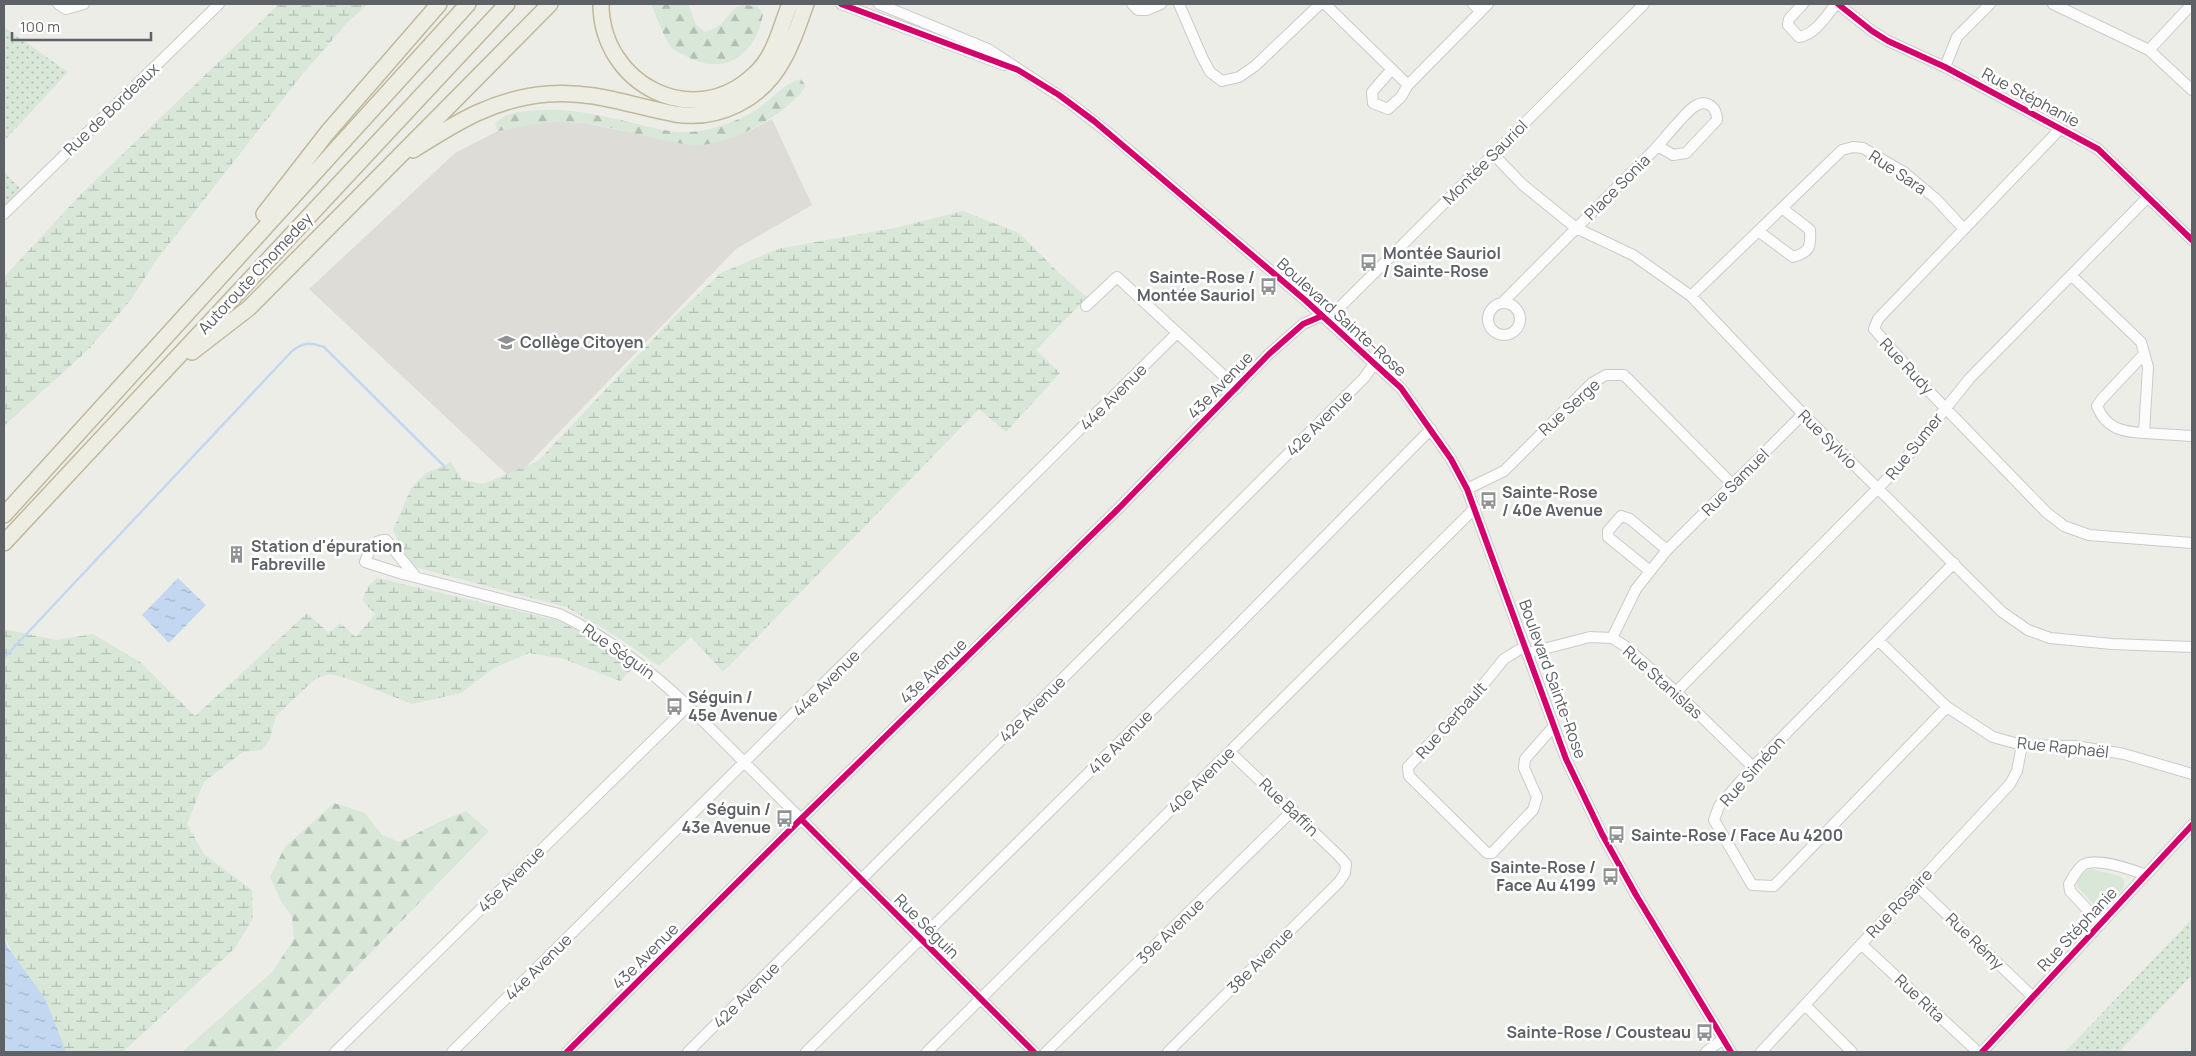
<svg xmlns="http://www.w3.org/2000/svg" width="2196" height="1056" font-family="Manrope,sans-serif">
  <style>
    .education { fill: #dddcd7 }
    .grass { fill: #d8e7d8 }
    .forest { fill: url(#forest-firs) }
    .wetland { fill: url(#wetland-marsh) }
    .park { fill: url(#park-dots) }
    .water { fill: url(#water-ripples) }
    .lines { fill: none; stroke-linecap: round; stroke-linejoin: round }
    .stream { stroke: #c3d8f0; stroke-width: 2.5 }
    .minor-casing { stroke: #cacbca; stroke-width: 12 }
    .highway-casing { stroke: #c0b99a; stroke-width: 18 }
    .minor { stroke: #fcfcfc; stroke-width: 10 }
    .highway { stroke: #eeede4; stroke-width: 15 }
    .cycleway-casing { stroke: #fff; stroke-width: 9 }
    .cycleway { stroke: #d6006c; stroke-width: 6 }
    .labels { text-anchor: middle; stroke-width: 5; stroke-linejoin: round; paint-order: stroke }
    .street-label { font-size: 16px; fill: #5e6165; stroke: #fff }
    .poi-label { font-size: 16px; font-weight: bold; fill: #5e6165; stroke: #fff; text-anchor: start }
  </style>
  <defs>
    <pattern id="forest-firs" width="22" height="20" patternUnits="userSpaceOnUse" patternTransform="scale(1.25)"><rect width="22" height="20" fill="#d8e7d8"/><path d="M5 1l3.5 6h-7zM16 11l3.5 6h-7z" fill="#b2bfb3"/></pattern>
    <pattern id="wetland-marsh" width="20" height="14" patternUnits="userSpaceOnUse" patternTransform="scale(1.25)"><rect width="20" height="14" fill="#d8e7d8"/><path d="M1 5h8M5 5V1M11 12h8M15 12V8" fill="none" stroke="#b2bfb3"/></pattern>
    <pattern id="park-dots" width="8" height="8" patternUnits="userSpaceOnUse" patternTransform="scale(1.25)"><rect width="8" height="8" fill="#d8e7d8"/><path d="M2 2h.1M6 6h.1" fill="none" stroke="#b2bfb3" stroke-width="1.8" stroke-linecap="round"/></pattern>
    <pattern id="water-ripples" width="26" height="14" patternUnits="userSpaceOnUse" patternTransform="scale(1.25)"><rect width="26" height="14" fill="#c3d8f0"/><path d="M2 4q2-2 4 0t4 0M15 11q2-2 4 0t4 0" fill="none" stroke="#a2b3c6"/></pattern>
  </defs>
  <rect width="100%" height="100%" fill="#edede8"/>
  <path class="education" d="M 772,119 L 812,205 L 736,249 L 513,480 L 309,289 L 455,153 L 498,131 L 546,121 L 585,123 L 692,145 L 749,131 Z"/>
  <path class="grass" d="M 2091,869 L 2120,876 L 2124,880 L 2124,887 L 2107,907 L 2096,907 L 2076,885 L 2083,873 Z"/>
  <path class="forest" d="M 651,4 L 688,4 L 696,25 L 705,32 C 709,30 714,29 717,27 C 735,14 728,1 758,7 L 763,14 C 756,54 725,78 686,56 C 682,54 676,52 673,49 C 666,43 655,13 651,4 Z
    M 801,79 L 806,86 C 787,115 726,148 691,145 C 655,141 621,128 585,123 C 554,119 529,125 498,131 L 495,124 C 504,113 516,112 529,111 C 566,106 602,116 638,124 C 653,128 671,133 687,132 C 710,132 746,119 764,104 C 776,95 786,82 801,79 Z
    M 334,803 L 365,813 L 382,835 L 400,842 L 441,821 L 466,811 L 489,831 L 274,1052 L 182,1052 L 273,971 L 294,939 L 292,916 L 281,901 L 270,877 L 285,847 Z"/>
  <path class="wetland" d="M 279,4 L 368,4 L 347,23 L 301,76 L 155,262 L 129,302 L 89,349 L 4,426 L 4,277 L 81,194 Z
    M 963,211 L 1019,233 L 1060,274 L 1087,297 L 1036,350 L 1060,373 L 1006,432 L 979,409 L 723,672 L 691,637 L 659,666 L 616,636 L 566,607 L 411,566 L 393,530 L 411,488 L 426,473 L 451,462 L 462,480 L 483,484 L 538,461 L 676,315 L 721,273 L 777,249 L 894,228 Z
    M 377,578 L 556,620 L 587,635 L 634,667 L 620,681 L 564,659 L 529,653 L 494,668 L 461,693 L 412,704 L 346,678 L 329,674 L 315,679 L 276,716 L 269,741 L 262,750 L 243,752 L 204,782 L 187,824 L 204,854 L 252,890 L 253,918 L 235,948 L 123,1052 L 66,1052 L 4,937 L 4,629 L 56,640 L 93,634 L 140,662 L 195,716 L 307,613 L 329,633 L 340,623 L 356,637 L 375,614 L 362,600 L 368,586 Z"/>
  <path class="park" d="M 4,27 L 68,72 L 4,141 Z
    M 4,172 L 26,194 L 4,215 Z
    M 2192,919 L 2192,975 L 2119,1052 L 2065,1052 Z"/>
  <path class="water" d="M 178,578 L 206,605 L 169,643 L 142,615 Z
    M 4,937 L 7,946 L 46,1000 L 66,1052 L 4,1052 Z"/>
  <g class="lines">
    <path class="stream" d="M 4,658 L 292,351 C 304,342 310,342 324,347 L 445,467"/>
    <defs>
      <path id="minor" d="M 58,4 L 66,9 L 84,4
        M 841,4 L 1004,65
        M 879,4 L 988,49 L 1070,103 L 1111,135 L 1305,300 L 1401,388 L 1451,459 L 1467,489 L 1566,759 L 1602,834 L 1636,895 L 1731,1052
        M 1132,4 L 1138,10 L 1147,10 L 1161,4
        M 1179,4 L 1202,57 L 1210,72 L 1222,81 L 1239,77 L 1255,66 L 1320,4
        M 1325,4 L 1408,85
        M 1473,4 L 1480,11
        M 1803,4 L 1789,19 L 1788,25 L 1799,37 C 1816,34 1826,16 1836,4
        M 1838,4 L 1872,31 L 1888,41 L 1945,67 L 2098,149 L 2192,240
        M 2053,4 L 2149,50 L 2192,90
        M 2149,50 L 2192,4
        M 1945,67 L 1957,37 L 1990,4
        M 1392,69 L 1372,92 L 1373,103 L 1388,109 L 1401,97 L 1408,85 L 1488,4
        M 2060,129 L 1878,319 L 1874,329 L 1923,385 L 2046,512 L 2064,526 L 2089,535 L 2192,543
        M 1493,154 L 1523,185 L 1576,228 L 1633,255 L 1691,296 L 1803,414 L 2002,612 L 2028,630 L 2050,638 L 2112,644 L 2192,647
        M 4,214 L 219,4
        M 1758,231 L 1793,257 C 1810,252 1811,247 1810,230 L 1782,208
        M 2071,275 L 2141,342 L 2148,367 L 2144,433 L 2192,436
        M 1691,296 L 1842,150 L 1853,147 L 1863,148 L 1905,173 L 1936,199 L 1964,229
        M 1503,302 C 1553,252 1603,201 1653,151 C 1663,141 1685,112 1695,106 C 1707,99 1717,107 1717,120 L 1686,153 L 1673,155 L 1658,146
        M1488 319a16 16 0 1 1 32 0a16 16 0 1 1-32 0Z
        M 1086,306 L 1117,277 L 1237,388
        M 2144,433 C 2123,432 2106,429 2097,406 L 2101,400 L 2144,354
        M 1467,489 L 1504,471 L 1592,383 L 1606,375 L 1624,375 L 1732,484
        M 1650,571 L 1608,537 L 1608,531 L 1621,516 L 1630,519 L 1667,550
        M 416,577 L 386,540 C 373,539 369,552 365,562 L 403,574 L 559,614 C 608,637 649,669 688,706 L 1034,1052
        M 1612,638 L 1636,589 L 1667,550 L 1803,414
        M 1878,640 L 1947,707 L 1993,737 L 2022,745 L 2075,746 L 2124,754 L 2192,774
        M 1525,646 L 1504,659 L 1473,697 L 1408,767 L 1409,776 L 1487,853 L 1492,853 L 1533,810 L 1537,797 L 1524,768 L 1525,759 L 1554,726
        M 1528,653 L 1590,637 L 1612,638 L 1625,646 L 1676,692 L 1753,767
        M 1676,692 L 1896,470 L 1970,378 L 2148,197
        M 1947,707 L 1774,886 L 1752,885 L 1714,820 L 1719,806 L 1753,767 L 1954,563
        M 1916,885 L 2033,997
        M 2101,924 L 2070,891 L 2069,884 C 2073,878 2077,869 2083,865 C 2096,857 2133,870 2146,875
        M 1861,944 L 1978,1052
        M 1805,1005 L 1852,1052
        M 335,1052 L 688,706
        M 452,1052 L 1177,333
        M 567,1052 L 801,819 L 1118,509 L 1269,354 L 1303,324 L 1339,308 L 1644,4
        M 688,1052 L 1364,378 L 1374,364
        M 806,1052 L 1227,636 L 1431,429
        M 927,1052 L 1475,508
        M 1046,1052 L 1293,810
        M 1168,1052 L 1339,882 L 1345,873 L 1346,864 L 1339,856 L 1230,752
        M 1706,1052 L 1723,1039
        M 1761,1052 L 2010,784 L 2017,771 L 2022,745
        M 1982,1052 L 2192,825"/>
      <path id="highway" d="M 601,4 C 601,84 694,133 755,74 C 775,56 780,28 790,4
        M 413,150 C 457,122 495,98 548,94 C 593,90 632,106 675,114 C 719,121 762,99 783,60 C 793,43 799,23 806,4
        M 264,214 L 327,133 L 439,4
        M 192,352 L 249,308 L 550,4
        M 4,515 L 468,4
        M 4,543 L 507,4"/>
    </defs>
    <use href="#minor" class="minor-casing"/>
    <use href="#highway" class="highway-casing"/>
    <use href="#minor" class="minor"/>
    <use href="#highway" class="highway"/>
    <defs>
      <path id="cycleway" d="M 841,4 L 1018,70 L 1059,95 L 1094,121 L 1305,300 L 1401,388 L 1451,459 L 1467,489 L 1566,759 L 1602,834 L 1636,895 L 1731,1052
        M 1838,4 L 1872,31 L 1888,41 L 1945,67 L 2098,149 L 2192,240
        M 801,819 L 1034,1052
        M 567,1052 L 801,819 L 1118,509 L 1269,354 L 1303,324 L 1322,316
        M 1982,1052 L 2192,825"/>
    </defs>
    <use href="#cycleway" class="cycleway-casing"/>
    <use href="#cycleway" class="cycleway"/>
  </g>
  <defs>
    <symbol id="bus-bare" viewBox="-9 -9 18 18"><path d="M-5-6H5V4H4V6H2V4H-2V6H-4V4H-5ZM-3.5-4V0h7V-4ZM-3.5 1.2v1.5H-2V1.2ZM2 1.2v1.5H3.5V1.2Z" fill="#909293" stroke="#fff" stroke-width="2.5" paint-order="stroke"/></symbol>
    <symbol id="school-bare" viewBox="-9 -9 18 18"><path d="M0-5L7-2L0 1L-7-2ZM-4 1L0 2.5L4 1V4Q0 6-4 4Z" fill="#909293" stroke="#fff" stroke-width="2.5" paint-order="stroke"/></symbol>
    <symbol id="building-bare" viewBox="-9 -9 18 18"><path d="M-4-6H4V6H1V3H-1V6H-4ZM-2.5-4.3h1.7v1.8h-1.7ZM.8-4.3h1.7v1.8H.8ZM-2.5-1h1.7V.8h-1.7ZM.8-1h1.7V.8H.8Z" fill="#909293" stroke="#fff" stroke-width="2.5" paint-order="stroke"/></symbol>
  </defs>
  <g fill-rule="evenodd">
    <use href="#bus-bare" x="1356" y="250" width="25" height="25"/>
    <use href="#bus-bare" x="1256" y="274" width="25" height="25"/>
    <use href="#school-bare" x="494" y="330" width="25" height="25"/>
    <use href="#bus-bare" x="1476" y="488" width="25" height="25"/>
    <use href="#building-bare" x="224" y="542" width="25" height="25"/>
    <use href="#bus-bare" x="662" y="694" width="25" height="25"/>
    <use href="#bus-bare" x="772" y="806" width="25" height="25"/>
    <use href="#bus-bare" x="1604" y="822" width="25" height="25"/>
    <use href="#bus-bare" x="1598" y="864" width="25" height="25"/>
    <use href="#bus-bare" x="1692" y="1020" width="25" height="25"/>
  </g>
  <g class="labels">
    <g class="street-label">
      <text transform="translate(2031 97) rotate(28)" y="6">Rue Stéphanie</text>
      <text transform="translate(111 109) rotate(-44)" y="6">Rue de Bordeaux</text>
      <text transform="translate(1485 162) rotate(-45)" y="6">Montée Sauriol</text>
      <text transform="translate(1898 172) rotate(34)" y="6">Rue Sara</text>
      <text transform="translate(1617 187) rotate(-45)" y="6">Place Sonia</text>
      <text transform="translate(255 273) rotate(-47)" y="6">Autoroute Chomedey</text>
      <text transform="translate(1342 317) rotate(42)" y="6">Boulevard Sainte-Rose</text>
      <text transform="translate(1907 366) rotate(47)" y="6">Rue Rudy</text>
      <text transform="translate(1220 385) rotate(-46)" y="6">43e Avenue</text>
      <text transform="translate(1113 397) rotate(-45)" y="6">44e Avenue</text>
      <text transform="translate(1569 407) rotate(-42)" y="6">Rue Serge</text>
      <text transform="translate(1319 423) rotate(-45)" y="6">42e Avenue</text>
      <text transform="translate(1828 439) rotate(45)" y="6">Rue Sylvio</text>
      <text transform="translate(1914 446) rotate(-51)" y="6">Rue Sumer</text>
      <text transform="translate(1735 482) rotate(-45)" y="6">Rue Samuel</text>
      <text transform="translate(619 651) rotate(35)" y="6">Rue Séguin</text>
      <text transform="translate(933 671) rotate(-44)" y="6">43e Avenue</text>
      <text transform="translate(1553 679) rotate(70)" y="6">Boulevard Sainte-Rose</text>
      <text transform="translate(1663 682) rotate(42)" y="6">Rue Stanislas</text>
      <text transform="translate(826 683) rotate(-45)" y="6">44e Avenue</text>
      <text transform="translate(1032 709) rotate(-45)" y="6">42e Avenue</text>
      <text transform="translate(1451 720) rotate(-48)" y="6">Rue Gerbault</text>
      <text transform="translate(1120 742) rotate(-45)" y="6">41e Avenue</text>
      <text transform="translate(2063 747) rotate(6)" y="6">Rue Raphaël</text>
      <text transform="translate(1752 771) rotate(-48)" y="6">Rue Siméon</text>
      <text transform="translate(1201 780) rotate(-45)" y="6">40e Avenue</text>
      <text transform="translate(1289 807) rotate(44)" y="6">Rue Baffin</text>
      <text transform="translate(511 879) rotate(-45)" y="6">45e Avenue</text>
      <text transform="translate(1899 903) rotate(-47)" y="6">Rue Rosaire</text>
      <text transform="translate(927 926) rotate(45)" y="6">Rue Séguin</text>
      <text transform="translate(2077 929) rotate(-47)" y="6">Rue Stéphanie</text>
      <text transform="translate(1170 931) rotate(-44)" y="6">39e Avenue</text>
      <text transform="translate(1975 941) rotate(44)" y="6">Rue Rémy</text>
      <text transform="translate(645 956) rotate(-45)" y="6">43e Avenue</text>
      <text transform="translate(1260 960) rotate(-45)" y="6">38e Avenue</text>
      <text transform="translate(538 967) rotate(-45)" y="6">44e Avenue</text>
      <text transform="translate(746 995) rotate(-45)" y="6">42e Avenue</text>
      <text transform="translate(1920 998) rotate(43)" y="6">Rue Rita</text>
    </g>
    <g class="poi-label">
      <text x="1383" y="259">Montée Sauriol<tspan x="1383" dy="18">/ Sainte-Rose</tspan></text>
      <text x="1255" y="283" text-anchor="end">Sainte-Rose /<tspan x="1255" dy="18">Montée Sauriol</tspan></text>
      <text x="520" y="348">Collège Citoyen</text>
      <text x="1502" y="498">Sainte-Rose<tspan x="1502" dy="18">/ 40e Avenue</tspan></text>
      <text x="251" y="552">Station d'épuration<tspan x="251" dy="18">Fabreville</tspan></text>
      <text x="688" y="703">Séguin /<tspan x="688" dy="18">45e Avenue</tspan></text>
      <text x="771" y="815" text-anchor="end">Séguin /<tspan x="771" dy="18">43e Avenue</tspan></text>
      <text x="1631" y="841">Sainte-Rose / Face Au 4200</text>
      <text x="1596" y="873" text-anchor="end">Sainte-Rose /<tspan x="1596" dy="18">Face Au 4199</tspan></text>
      <text x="1691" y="1038" text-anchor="end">Sainte-Rose / Cousteau</text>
    </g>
  </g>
  <rect width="2196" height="1056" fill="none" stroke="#5e6165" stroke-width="10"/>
  <path d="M12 32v8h139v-8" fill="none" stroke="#5e6165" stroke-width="2.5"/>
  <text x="20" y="32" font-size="15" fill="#5e6165" stroke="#ffffff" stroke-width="4" paint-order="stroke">100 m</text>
</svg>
